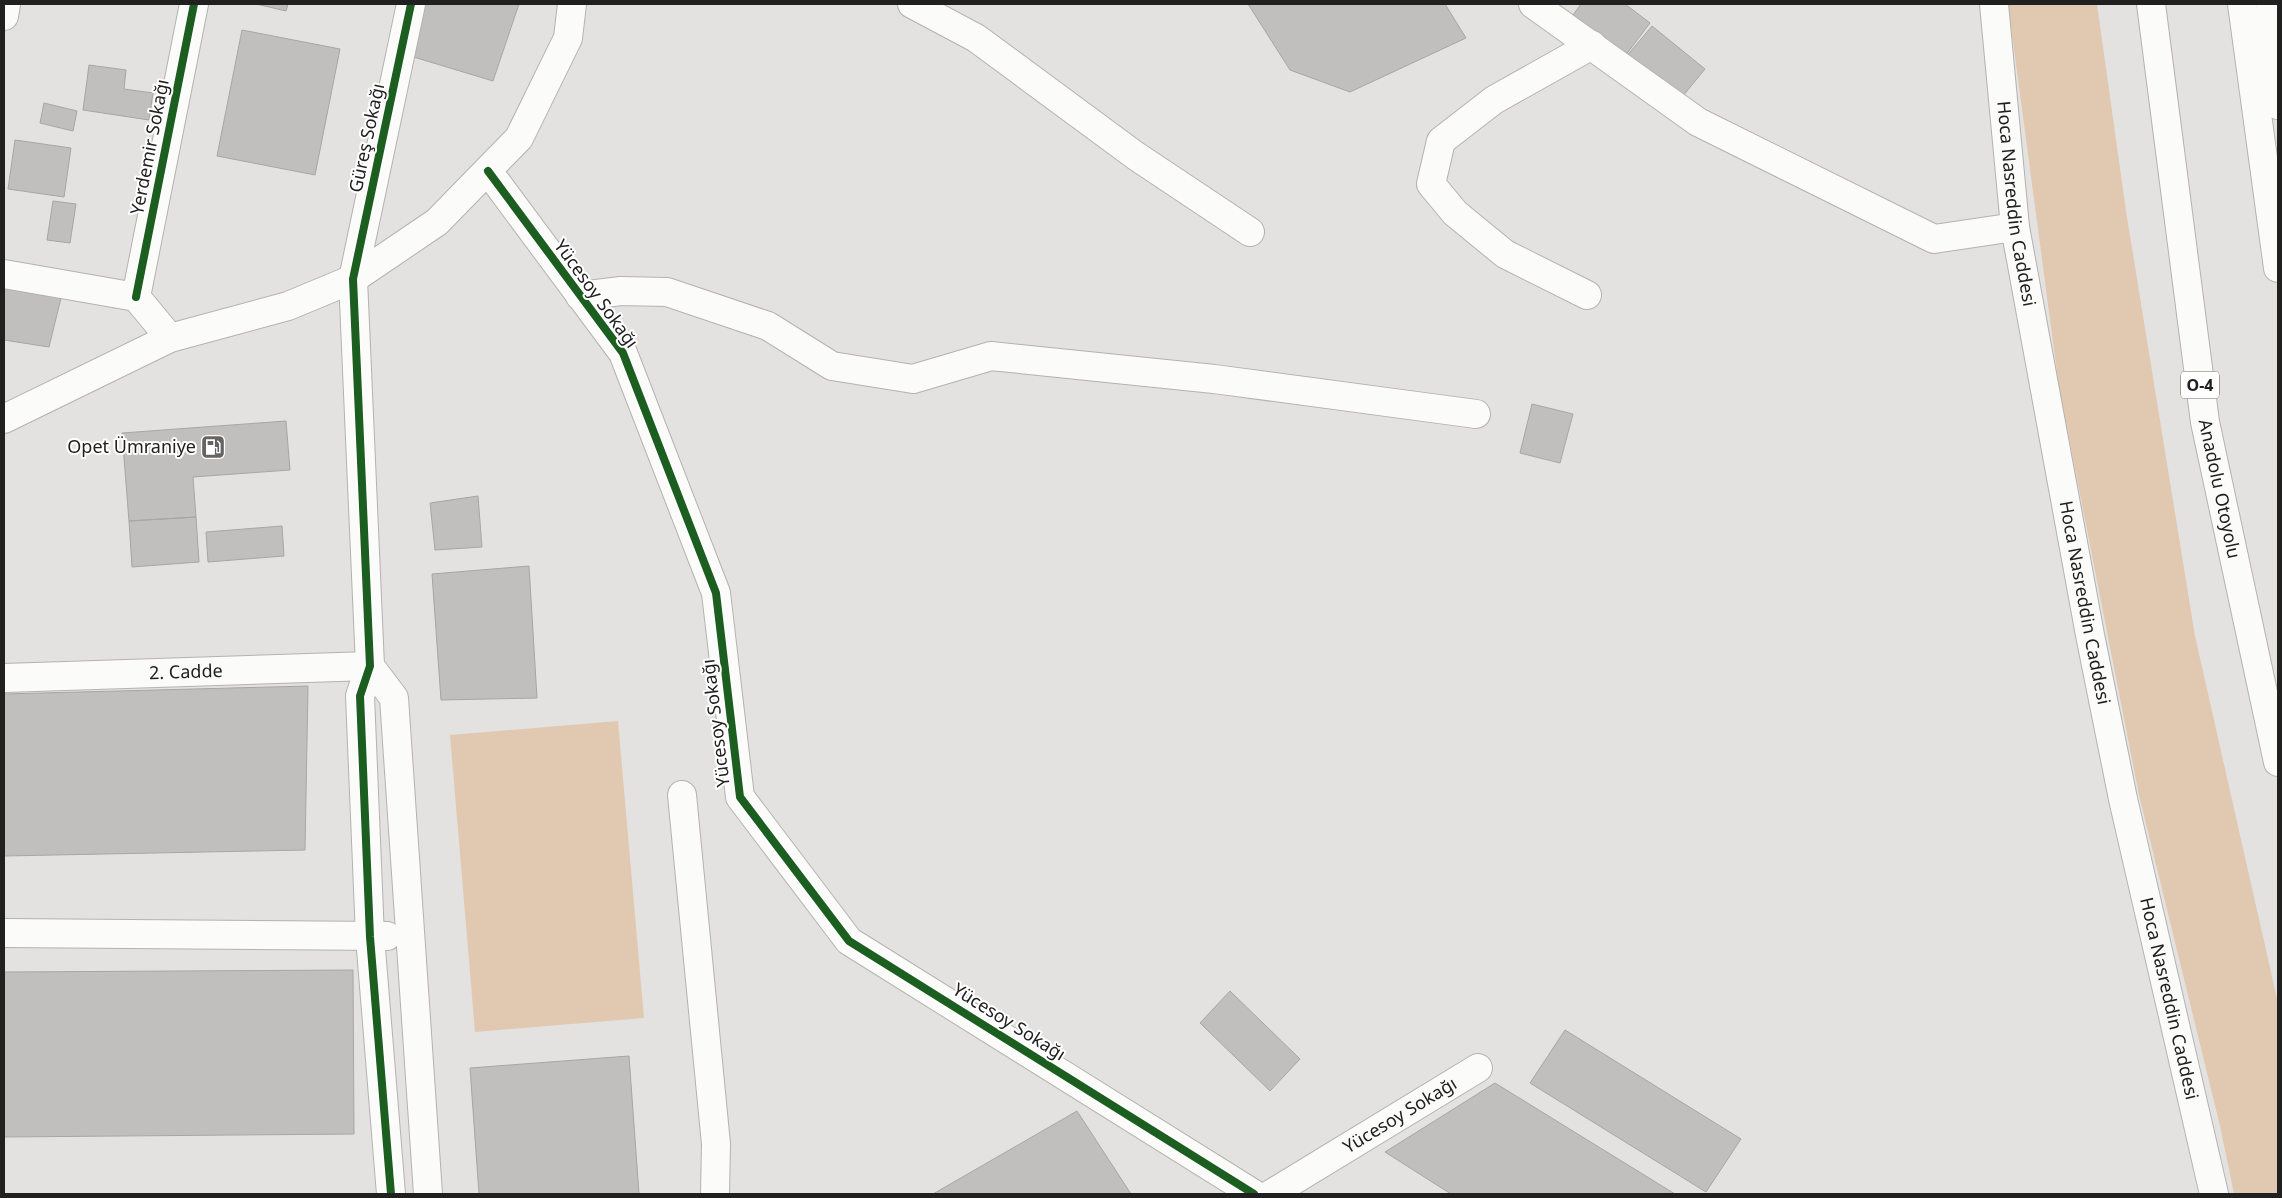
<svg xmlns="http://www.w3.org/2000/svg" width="2282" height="1198" font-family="'Noto Sans',sans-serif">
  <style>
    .green { fill: #e0c9b0 }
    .building { fill: #c0bfbe; stroke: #a7a6a5 }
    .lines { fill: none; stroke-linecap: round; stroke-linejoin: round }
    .minor-casing { stroke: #b4b2b1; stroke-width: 30 }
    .major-casing { stroke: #b4b2b1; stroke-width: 30 }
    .highway-casing { stroke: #b4b2b1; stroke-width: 30 }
    .minor { stroke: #fbfbfa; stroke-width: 28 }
    .major { stroke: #fbfbfa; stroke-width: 28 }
    .highway { stroke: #fbfbfa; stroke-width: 28 }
    .cycleway-casing { stroke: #fff; stroke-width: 11 }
    .cycleway { stroke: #1b5e20; stroke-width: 8 }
    .labels { text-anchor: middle; stroke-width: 4; stroke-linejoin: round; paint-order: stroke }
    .shield { fill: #fff; stroke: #646363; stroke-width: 1 }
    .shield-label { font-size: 16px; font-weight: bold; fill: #212020 }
    .street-label { font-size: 18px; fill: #212020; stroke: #fff }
    .poi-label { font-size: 18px; fill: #212020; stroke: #fff; text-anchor: end }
  </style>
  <rect width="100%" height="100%" fill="#e4e2e1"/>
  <path class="green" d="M 2008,4 L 2097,4 L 2126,211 L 2195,636 L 2278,1003 L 2278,1194 L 2234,1194 L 2220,1126 L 2139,795 L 2059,387 Z
    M 618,721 L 644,1018 L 475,1032 L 450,735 Z"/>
  <path class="building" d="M 256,4 L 288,4 L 286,11 Z
    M 421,4 L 519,4 L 493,81 L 407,55 Z
    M 1248,4 L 1445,4 L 1466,38 L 1350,92 L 1290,70 Z
    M 1581,4 L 1625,4 L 1650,23 L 1625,56 L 1573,15 Z
    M 1652,26 L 1705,69 L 1678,102 L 1625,58 Z
    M 242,30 L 340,49 L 315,175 L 217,156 Z
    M 89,65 L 126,70 L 124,89 L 153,93 L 149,120 L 83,110 Z
    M 44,103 L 77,111 L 73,131 L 40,123 Z
    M 15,140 L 71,148 L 64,197 L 8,189 Z
    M 53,201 L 76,204 L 70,243 L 47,240 Z
    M 4,284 L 62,294 L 49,347 L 4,340 Z
    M 1532,404 L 1573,414 L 1560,463 L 1520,453 Z
    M 286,421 L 290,470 L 193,477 L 196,517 L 129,521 L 122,433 Z
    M 478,496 L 482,547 L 435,550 L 430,503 Z
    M 196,517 L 199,562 L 132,567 L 129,521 Z
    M 282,526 L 284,556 L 208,562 L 206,532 Z
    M 529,566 L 537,698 L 441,700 L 432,574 Z
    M 308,686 L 305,850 L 4,856 L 4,694 Z
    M 353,970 L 354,1134 L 4,1137 L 4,972 Z
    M 1230,991 L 1300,1059 L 1270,1091 L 1200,1023 Z
    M 1565,1030 L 1741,1139 L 1706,1192 L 1530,1083 Z
    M 629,1056 L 639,1194 L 479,1194 L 470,1068 Z
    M 1495,1083 L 1675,1194 L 1451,1194 L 1385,1152 Z
    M 1077,1111 L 1131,1194 L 933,1194 Z"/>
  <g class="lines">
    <defs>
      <g id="minor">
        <path d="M 912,4 L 976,38 L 1136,156 L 1250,232"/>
        <path d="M 1533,4 L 1698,122 L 1934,239 L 2015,227"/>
        <path d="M 2270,4 L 2278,105"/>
        <path d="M 4,16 L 6,4"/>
        <path d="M 488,171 L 623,353 L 716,593 L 740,797 L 849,941 L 1254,1194"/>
        <path d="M 4,274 L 136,297 L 170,338"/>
        <path d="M 1587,295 L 1505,254 L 1455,213 L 1431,184 L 1441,141 L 1494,100 L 1592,45"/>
        <path d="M 580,296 L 621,291 L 667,292 L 768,326 L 832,366 L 913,379 L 991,356 L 1214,379 L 1476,414"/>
        <path d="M 136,297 L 194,4"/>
        <path d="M 4,419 L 170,338 L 288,306 L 353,279 L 437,222 L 519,138 L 568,38 L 572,4"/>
        <path d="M 370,666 L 394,698 L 428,1194"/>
        <path id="s1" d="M 4,678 L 370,666"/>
        <path d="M 682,795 L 716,1144 L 715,1194"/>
        <path d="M 4,933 L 387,936"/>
        <path d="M 391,1194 L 370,937 L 360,696 L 370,666 L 353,279 L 411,4"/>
        <path id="s2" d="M 1271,1194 L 1478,1068"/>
      </g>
      <g id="major">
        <path id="s3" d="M 1994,4 L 2015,227 L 2090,635 L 2123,799 L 2214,1194"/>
      </g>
      <g id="highway">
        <path id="s4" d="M 2151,4 L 2205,422 L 2278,762"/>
        <path d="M 2242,4 L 2278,268"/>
      </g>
    </defs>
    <use href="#minor" class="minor-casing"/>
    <use href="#major" class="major-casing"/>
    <use href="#highway" class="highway-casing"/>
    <use href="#minor" class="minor"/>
    <use href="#major" class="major"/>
    <use href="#highway" class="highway"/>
    <defs>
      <path id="cycleway" d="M 488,171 L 623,353 L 716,593 L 740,797 L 849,941 L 1254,1194
        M 136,297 L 194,4
        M 391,1194 L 370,937 L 360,696 L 370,666 L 353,279 L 411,4"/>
    </defs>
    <use href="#cycleway" class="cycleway-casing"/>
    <use href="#cycleway" class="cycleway"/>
  </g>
  <defs>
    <symbol id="fuel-square" viewBox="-11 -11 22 22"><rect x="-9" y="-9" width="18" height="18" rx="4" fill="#656464" stroke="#fff"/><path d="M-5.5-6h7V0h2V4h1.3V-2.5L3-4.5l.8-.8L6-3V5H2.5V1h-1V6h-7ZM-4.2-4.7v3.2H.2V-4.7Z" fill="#fff"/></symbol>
  </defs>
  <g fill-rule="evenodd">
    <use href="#fuel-square" x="199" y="433" width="28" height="28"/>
  </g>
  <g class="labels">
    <rect class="shield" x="2181" y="371.5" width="38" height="27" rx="4"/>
    <g class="shield-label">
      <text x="2200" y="391">O-4</text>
    </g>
    <g class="street-label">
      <text transform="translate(367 138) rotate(-78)" y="6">Güreş Sokağı</text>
      <text transform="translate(150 147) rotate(-79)" y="6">Yerdemir Sokağı</text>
      <text dy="6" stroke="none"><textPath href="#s3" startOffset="201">Hoca Nasreddin Caddesi</textPath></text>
      <text transform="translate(596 294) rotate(54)" y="6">Yücesoy Sokağı</text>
      <text dy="6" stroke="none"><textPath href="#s4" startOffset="490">Anadolu Otoyolu</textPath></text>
      <text dy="6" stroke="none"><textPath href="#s3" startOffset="606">Hoca Nasreddin Caddesi</textPath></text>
      <text dy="6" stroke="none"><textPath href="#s1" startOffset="182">2. Cadde</textPath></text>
      <text transform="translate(716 723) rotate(-97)" y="6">Yücesoy Sokağı</text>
      <text dy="6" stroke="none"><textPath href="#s3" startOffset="1011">Hoca Nasreddin Caddesi</textPath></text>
      <text transform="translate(1009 1022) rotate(32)" y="6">Yücesoy Sokağı</text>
      <text dy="6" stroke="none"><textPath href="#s2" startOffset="151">Yücesoy Sokağı</textPath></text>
    </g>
    <g class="poi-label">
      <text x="196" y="453">Opet Ümraniye</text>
    </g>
  </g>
  <rect width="2282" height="1198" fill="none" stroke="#212020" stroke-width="10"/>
</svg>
